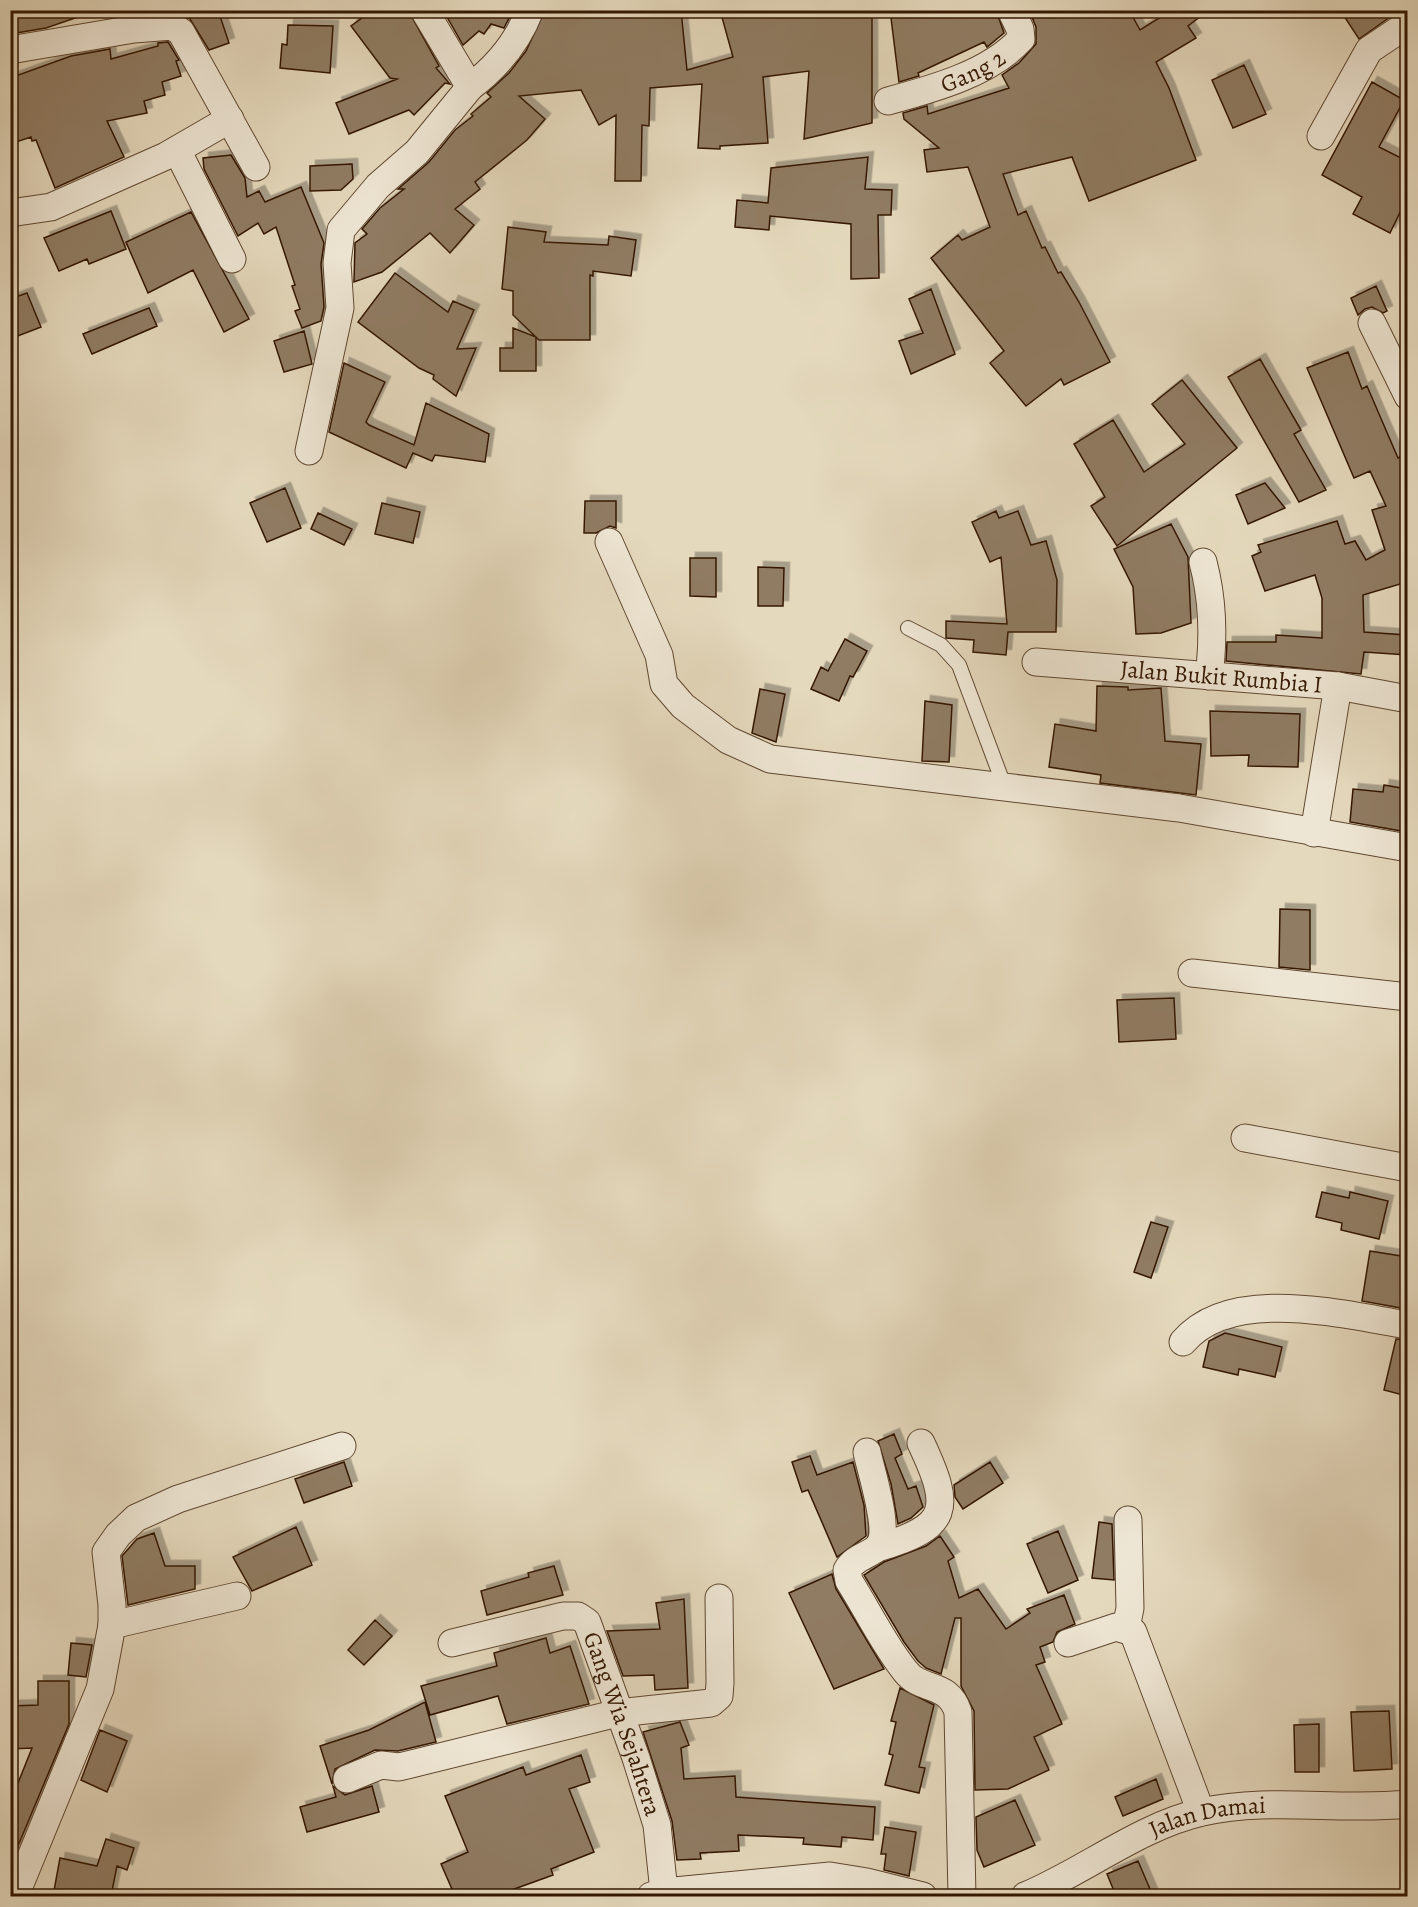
<svg xmlns="http://www.w3.org/2000/svg" width="1418" height="1907" font-family="Alegreya,serif">
  <style>
    .building { fill: #907c63; stroke: #341702; stroke-width: 1.5; filter: url(#shadow) }
    .lines { fill: none; stroke-linecap: round; stroke-linejoin: round }
    .service-casing { stroke: #604831; stroke-width: 16 }
    .minor-casing { stroke: #604831; stroke-width: 29 }
    .service { stroke: #eee6d4; stroke-width: 14 }
    .minor { stroke: #eee6d4; stroke-width: 27 }
    .labels { text-anchor: middle; stroke-width: 5; stroke-linejoin: round; paint-order: stroke }
    .street-label { font-size: 24px; fill: #341702; stroke: #eee6d4 }
  </style>
  <defs>
    <filter id="shadow"><feDropShadow dx="5.5" dy="-5.5" stdDeviation="0" flood-color="#0004"/></filter>
  </defs>
  <rect width="100%" height="100%" fill="#e5d9bd"/>
  <filter id="stains"><feTurbulence type="fractalNoise" baseFrequency=".00333" numOctaves="4"/><feColorMatrix values="0 0 0 0 .2 0 0 0 0 .09 0 0 0 0 .02 0 0 0 .5 -.17"/></filter>
  <radialGradient id="worn" r=".72"><stop offset=".6" stop-color="#630" stop-opacity="0"/><stop offset="1" stop-color="#630" stop-opacity=".3"/></radialGradient>
  <path class="building" d="M 10,10 L 87,10 L 87,14 L 46,28 L 10,34 Z
    M 172,10 L 218,10 L 229,43 L 209,50 L 190,19 Z
    M 373,10 L 408,10 L 439,66 L 436,68 L 450,84 L 445,83 L 414,115 L 409,110 L 349,134 L 336,103 L 397,79 L 390,78 L 351,26 Z
    M 443,10 L 513,10 L 504,28 L 491,24 L 484,34 L 479,31 L 463,45 Z
    M 545,10 L 681,10 L 687,70 L 733,57 L 720,10 L 872,10 L 872,123 L 804,139 L 809,71 L 763,77 L 768,143 L 720,146 L 720,149 L 698,148 L 702,84 L 650,88 L 649,126 L 642,125 L 641,181 L 615,181 L 616,115 L 599,125 L 581,90 L 519,96 L 545,119 L 527,140 L 475,182 L 480,189 L 455,209 L 474,225 L 450,253 L 430,233 L 382,272 L 354,282 L 355,243 L 367,234 L 362,229 L 380,208 L 404,189 L 398,189 L 429,162 L 455,130 L 473,116 L 471,114 L 491,97 L 487,93 L 509,73 L 526,51 Z
    M 890,10 L 996,10 L 1004,33 L 987,47 L 984,42 L 918,73 L 919,76 L 899,82 Z
    M 1029,10 L 1129,10 L 1140,30 L 1172,10 L 1209,10 L 1188,26 L 1196,38 L 1156,62 L 1169,88 L 1196,160 L 1089,201 L 1072,157 L 1003,174 L 1018,215 L 1026,211 L 1042,248 L 1045,247 L 1058,273 L 1061,272 L 1079,302 L 1110,362 L 1064,385 L 1061,379 L 1026,406 L 990,363 L 1004,351 L 931,258 L 958,235 L 962,240 L 990,227 L 968,167 L 927,172 L 924,150 L 939,148 L 904,119 L 903,113 L 927,106 L 928,114 L 1009,88 L 1002,75 L 1019,63 L 1036,44 L 1036,27 Z
    M 1340,10 L 1400,10 L 1359,39 Z
    M 288,25 L 333,26 L 330,73 L 280,68 L 282,44 L 287,45 Z
    M 168,42 L 179,60 L 176,61 L 181,76 L 162,82 L 165,95 L 144,101 L 147,113 L 107,121 L 124,157 L 55,188 L 36,140 L 32,141 L 31,137 L 10,144 L 10,78 L 71,56 L 110,49 L 111,59 L 158,46 L 158,43 Z
    M 1244,65 L 1266,114 L 1233,128 L 1212,80 Z
    M 1372,82 L 1404,100 L 1379,147 L 1407,161 L 1407,198 L 1390,233 L 1353,214 L 1362,197 L 1322,175 Z
    M 231,155 L 245,178 L 247,197 L 259,191 L 265,202 L 301,187 L 324,243 L 321,264 L 324,307 L 321,321 L 302,328 L 295,311 L 300,309 L 292,286 L 295,285 L 276,227 L 264,234 L 258,223 L 238,236 L 204,169 L 203,158 Z
    M 868,157 L 865,189 L 892,190 L 891,215 L 878,215 L 879,278 L 851,279 L 851,224 L 770,216 L 769,230 L 735,227 L 737,200 L 768,203 L 771,168 Z
    M 352,164 L 353,179 L 341,190 L 310,191 L 310,166 Z
    M 111,211 L 126,249 L 89,264 L 87,259 L 59,271 L 44,238 Z
    M 191,212 L 249,319 L 224,332 L 193,270 L 148,293 L 126,242 Z
    M 508,227 L 546,232 L 544,242 L 608,245 L 609,236 L 636,240 L 631,276 L 593,271 L 593,276 L 590,275 L 590,340 L 539,340 L 513,315 L 513,291 L 502,289 Z
    M 395,273 L 448,312 L 453,301 L 474,310 L 457,349 L 476,348 L 456,396 L 433,379 L 434,375 L 419,368 L 358,322 Z
    M 1376,286 L 1387,311 L 1383,313 L 1372,307 L 1365,309 L 1358,315 L 1351,298 Z
    M 931,289 L 955,354 L 911,374 L 899,341 L 923,333 L 909,299 Z
    M 27,293 L 41,327 L 10,339 L 10,299 Z
    M 149,308 L 157,326 L 92,354 L 83,334 Z
    M 513,328 L 536,337 L 536,371 L 500,371 L 500,348 L 513,348 Z
    M 304,331 L 312,364 L 284,372 L 274,341 Z
    M 1348,352 L 1362,389 L 1367,386 L 1398,458 L 1407,454 L 1407,582 L 1363,595 L 1364,632 L 1407,635 L 1407,655 L 1364,652 L 1361,674 L 1226,661 L 1227,642 L 1276,642 L 1276,635 L 1322,638 L 1322,598 L 1315,575 L 1265,591 L 1252,556 L 1261,552 L 1258,545 L 1337,521 L 1345,544 L 1355,541 L 1366,560 L 1385,550 L 1372,510 L 1386,506 L 1370,471 L 1354,478 L 1307,368 Z
    M 1260,359 L 1301,430 L 1294,434 L 1326,490 L 1299,502 L 1228,377 Z
    M 344,363 L 385,382 L 366,422 L 369,425 L 414,445 L 426,403 L 489,434 L 485,462 L 435,455 L 432,461 L 413,453 L 406,468 L 329,432 Z
    M 1182,380 L 1237,448 L 1117,546 L 1091,506 L 1105,497 L 1074,444 L 1113,420 L 1144,472 L 1185,444 L 1152,404 Z
    M 1265,483 L 1285,508 L 1248,524 L 1236,495 Z
    M 285,488 L 301,528 L 267,542 L 250,503 Z
    M 585,501 L 616,501 L 616,528 L 610,526 L 596,533 L 584,533 Z
    M 382,503 L 420,512 L 413,543 L 375,534 Z
    M 996,511 L 999,518 L 1018,511 L 1031,545 L 1046,541 L 1057,580 L 1056,632 L 1008,632 L 1006,655 L 973,652 L 974,640 L 946,638 L 946,621 L 1007,624 L 1001,557 L 990,562 L 972,522 Z
    M 318,513 L 352,529 L 344,545 L 311,529 Z
    M 1171,524 L 1188,557 L 1191,623 L 1161,633 L 1136,634 L 1133,587 L 1114,549 Z
    M 690,558 L 716,558 L 716,597 L 690,596 Z
    M 758,567 L 784,568 L 783,606 L 758,606 Z
    M 845,639 L 867,651 L 853,677 L 850,676 L 839,701 L 811,689 L 821,667 L 828,671 Z
    M 1097,686 L 1128,687 L 1128,690 L 1161,688 L 1165,741 L 1201,744 L 1196,795 L 1100,783 L 1101,775 L 1049,767 L 1055,724 L 1096,731 Z
    M 760,689 L 785,694 L 776,742 L 752,733 Z
    M 925,701 L 952,705 L 949,762 L 922,761 Z
    M 1210,711 L 1300,714 L 1298,767 L 1248,766 L 1249,755 L 1211,756 Z
    M 1384,785 L 1407,789 L 1407,832 L 1350,822 L 1353,789 L 1383,792 Z
    M 1280,909 L 1310,910 L 1310,970 L 1279,967 Z
    M 1174,998 L 1176,1039 L 1119,1042 L 1117,1000 Z
    M 1322,1192 L 1349,1198 L 1350,1192 L 1388,1201 L 1379,1239 L 1341,1230 L 1342,1223 L 1316,1217 Z
    M 1151,1222 L 1168,1227 L 1151,1278 L 1134,1272 Z
    M 1370,1251 L 1407,1257 L 1401,1308 L 1362,1301 Z
    M 1225,1333 L 1282,1347 L 1275,1377 L 1239,1369 L 1238,1375 L 1203,1367 L 1209,1341 Z
    M 1396,1339 L 1407,1340 L 1407,1396 L 1384,1390 Z
    M 894,1434 L 902,1454 L 895,1458 L 908,1489 L 916,1486 L 923,1507 L 911,1518 L 898,1524 L 891,1484 L 878,1441 Z
    M 810,1456 L 817,1475 L 853,1462 L 864,1505 L 866,1536 L 837,1557 L 808,1490 L 802,1492 L 792,1462 Z
    M 344,1462 L 352,1486 L 304,1503 L 295,1479 Z
    M 990,1462 L 1003,1483 L 963,1509 L 955,1497 L 954,1485 Z
    M 1099,1522 L 1112,1524 L 1114,1580 L 1092,1578 Z
    M 296,1527 L 312,1565 L 252,1591 L 233,1557 Z
    M 1058,1531 L 1078,1580 L 1048,1593 L 1027,1544 Z
    M 154,1533 L 165,1566 L 195,1566 L 195,1589 L 128,1605 L 122,1556 L 137,1539 Z
    M 940,1536 L 954,1557 L 948,1561 L 959,1598 L 978,1589 L 1006,1629 L 1030,1613 L 1027,1609 L 1064,1595 L 1075,1624 L 1057,1632 L 1053,1642 L 1040,1647 L 1045,1662 L 1036,1665 L 1062,1724 L 1034,1737 L 1049,1770 L 1008,1789 L 975,1790 L 974,1711 L 961,1686 L 961,1618 L 955,1618 L 941,1674 L 926,1668 L 918,1661 L 904,1642 L 864,1575 L 884,1562 L 926,1546 Z
    M 554,1566 L 563,1595 L 487,1615 L 481,1591 L 529,1577 L 528,1573 Z
    M 832,1574 L 836,1589 L 884,1669 L 834,1689 L 789,1593 Z
    M 684,1599 L 688,1688 L 655,1690 L 654,1675 L 623,1676 L 607,1631 L 660,1629 L 656,1603 Z
    M 375,1620 L 392,1636 L 364,1665 L 348,1650 Z
    M 546,1638 L 550,1653 L 570,1646 L 589,1704 L 507,1724 L 498,1696 L 430,1715 L 421,1686 L 497,1666 L 494,1653 Z
    M 71,1643 L 92,1645 L 86,1677 L 68,1675 Z
    M 38,1681 L 69,1681 L 69,1724 L 10,1865 L 10,1803 L 32,1748 L 10,1749 L 10,1706 L 38,1705 Z
    M 900,1688 L 934,1705 L 919,1767 L 925,1768 L 919,1793 L 885,1785 L 893,1755 L 889,1754 L 896,1722 L 891,1721 Z
    M 425,1702 L 436,1742 L 398,1751 L 375,1750 L 335,1769 L 332,1784 L 320,1746 L 369,1730 Z
    M 1389,1711 L 1392,1769 L 1354,1771 L 1351,1712 Z
    M 680,1722 L 689,1745 L 681,1748 L 684,1779 L 735,1776 L 736,1797 L 875,1807 L 873,1840 L 842,1837 L 841,1847 L 803,1844 L 804,1838 L 738,1835 L 739,1851 L 700,1853 L 701,1859 L 677,1860 L 672,1821 L 643,1732 Z
    M 1319,1724 L 1319,1772 L 1295,1772 L 1294,1725 Z
    M 100,1730 L 127,1741 L 107,1792 L 81,1780 Z
    M 581,1755 L 590,1782 L 569,1789 L 594,1852 L 551,1869 L 553,1875 L 495,1896 L 455,1896 L 441,1864 L 468,1852 L 445,1796 L 523,1767 L 526,1775 Z
    M 1156,1779 L 1163,1799 L 1123,1816 L 1115,1797 Z
    M 333,1786 L 345,1795 L 372,1786 L 379,1812 L 307,1832 L 300,1807 L 336,1797 Z
    M 1015,1800 L 1035,1845 L 984,1867 L 977,1850 L 976,1817 Z
    M 885,1827 L 916,1832 L 909,1876 L 884,1870 L 886,1854 L 881,1854 Z
    M 106,1839 L 134,1848 L 127,1870 L 117,1866 L 111,1896 L 53,1896 L 60,1858 L 97,1866 Z
    M 1138,1861 L 1153,1896 L 1116,1896 L 1107,1874 Z"/>
  <g class="lines">
    <defs>
      <path id="service" d="M 908,628 L 941,645 L 959,665 L 1005,788"/>
      <g id="minor">
        <path d="M 424,10 L 470,87 C 497,67 518,41 530,10"/>
        <path d="M 10,50 L 134,29 L 172,26 L 181,32 L 256,167"/>
        <path id="s1" d="M 888,101 C 932,89 989,74 1021,39 L 1020,29 L 1011,10"/>
        <path d="M 1321,136 L 1369,50 L 1408,24"/>
        <path d="M 177,150 L 232,259"/>
        <path d="M 10,213 L 51,207 L 166,156 L 230,119"/>
        <path d="M 1372,323 L 1408,396"/>
        <path d="M 309,451 L 340,308 L 337,263 L 341,230 L 378,186 L 417,152 L 470,87"/>
        <path d="M 609,542 L 659,655 L 664,684 L 683,706 L 728,740 L 770,759 L 1179,808 L 1408,848"/>
        <path d="M 1203,562 C 1213,600 1214,637 1209,676"/>
        <path id="s2" d="M 1036,662 L 1338,686 L 1408,699"/>
        <path d="M 1314,833 L 1338,686"/>
        <path d="M 1192,973 L 1408,997"/>
        <path d="M 1245,1138 L 1408,1168"/>
        <path d="M 1183,1342 C 1231,1285 1343,1315 1408,1325"/>
        <path d="M 867,1452 C 871,1472 892,1534 877,1548 C 867,1556 854,1558 847,1570 L 849,1581 C 868,1611 884,1645 906,1672 C 922,1692 948,1681 958,1712 L 962,1896"/>
        <path d="M 877,1548 C 950,1527 952,1509 921,1443"/>
        <path d="M 112,1625 L 112,1605 L 106,1552 L 118,1535 L 136,1518 L 178,1499 L 342,1446"/>
        <path d="M 1126,1628 L 1130,1608 L 1128,1520"/>
        <path id="s3" d="M 452,1643 L 563,1616 L 578,1616 L 587,1622 L 636,1758 L 657,1825 L 664,1892"/>
        <path d="M 1068,1643 L 1116,1627 L 1133,1632 L 1201,1812"/>
        <path d="M 347,1779 L 381,1765 L 399,1767 L 618,1713 L 711,1703 L 719,1696 L 720,1683 L 719,1598"/>
        <path d="M 15,1896 L 100,1689 L 112,1625 L 237,1596"/>
        <path d="M 651,1896 L 664,1892 L 830,1876 L 867,1882 L 923,1896"/>
        <path id="s4" d="M 1025,1896 C 1083,1872 1140,1826 1202,1812 C 1269,1797 1340,1811 1408,1804"/>
      </g>
    </defs>
    <use href="#service" class="service-casing"/>
    <use href="#minor" class="minor-casing"/>
    <use href="#service" class="service"/>
    <use href="#minor" class="minor"/>
  </g>
  <g class="labels">
    <g class="street-label">
      <text dy="8" stroke="none"><textPath href="#s1" startOffset="90">Gang 2</textPath></text>
      <text dy="8" stroke="none"><textPath href="#s2" startOffset="186">Jalan Bukit Rumbia I</textPath></text>
      <text dy="8" stroke="none"><textPath href="#s3" startOffset="248">Gang Wia Sejahtera</textPath></text>
      <text dy="8" stroke="none"><textPath href="#s4" startOffset="201">Jalan Damai</textPath></text>
    </g>
  </g>
  <rect width="1418" height="1907" fill="none" stroke="#e5d9bd" stroke-width="36"/>
  <rect x="12" y="12" width="1394" height="1883" fill="none" stroke="#341702" stroke-width="3"/>
  <rect x="18" y="18" width="1382" height="1871" fill="none" stroke="#341702" stroke-width="1.5"/>
  <rect width="100%" height="100%" filter="url(#stains)"/>
  <rect width="100%" height="100%" fill="url(#worn)"/>
</svg>
